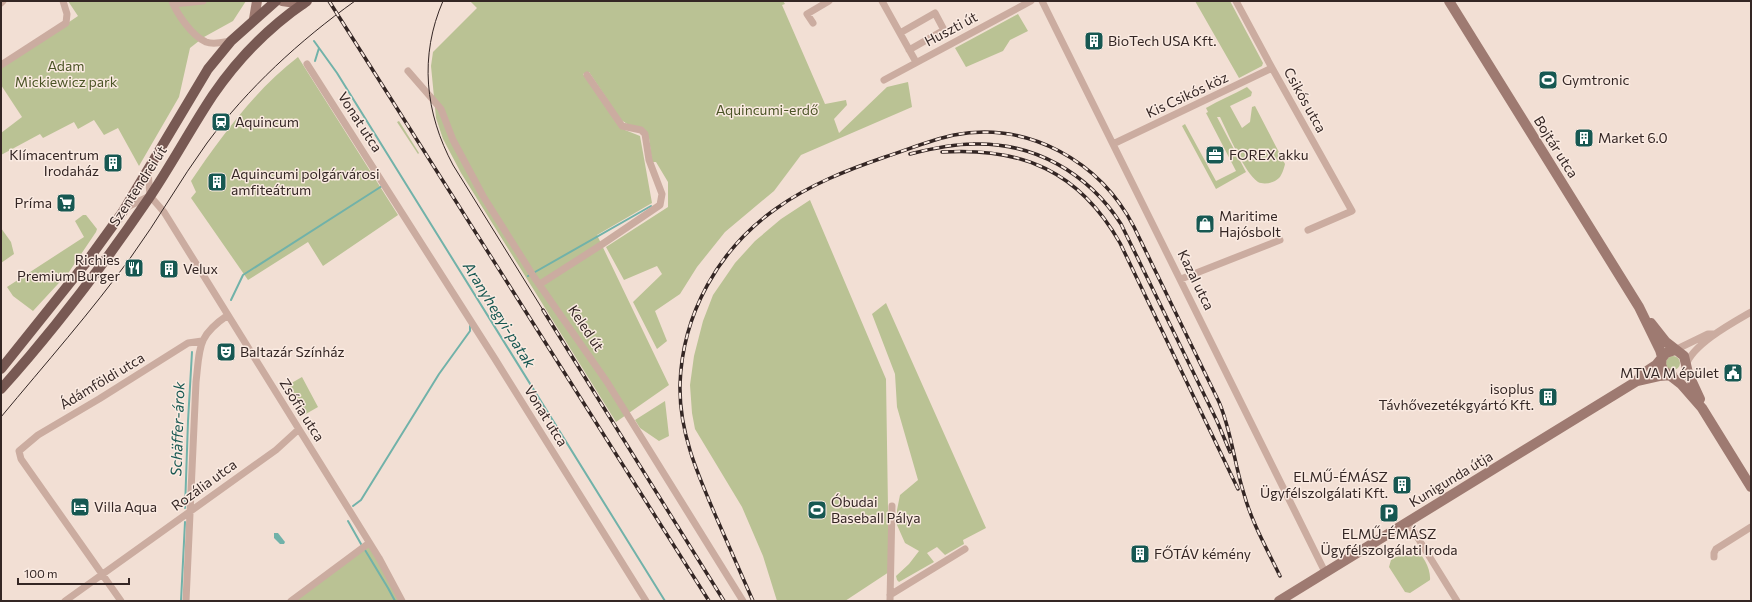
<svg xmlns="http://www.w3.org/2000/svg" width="1752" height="602" font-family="Commissioner,sans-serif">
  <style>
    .green { fill: #bac294 }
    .water { fill: #71b2a9 }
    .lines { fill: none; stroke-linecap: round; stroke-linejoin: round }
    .stream { stroke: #71b2a9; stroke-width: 2 }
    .street { stroke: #cbaca0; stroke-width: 7 }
    .secondary { stroke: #9e7a71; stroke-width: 10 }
    .primary { stroke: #785953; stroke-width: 10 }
    .tram { stroke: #342624; stroke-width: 1 }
    .rail-casing { stroke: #342624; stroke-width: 3.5 }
    .rail { stroke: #faeae1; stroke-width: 2; stroke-dasharray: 6; stroke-linecap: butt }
    .labels { text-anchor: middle; stroke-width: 3; stroke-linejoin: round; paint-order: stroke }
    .street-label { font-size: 14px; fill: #342624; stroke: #faeae1 }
    .poi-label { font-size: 14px; fill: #342624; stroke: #faeae1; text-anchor: start }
    .park-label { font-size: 14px; fill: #4b5426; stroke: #faeae1 }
    .water-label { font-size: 15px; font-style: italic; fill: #175852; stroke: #faeae1 }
  </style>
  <rect width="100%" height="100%" fill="#f2dfd4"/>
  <path class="green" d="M 68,1 L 246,1 L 233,21 L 204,37 L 190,48 L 179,97 L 139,166 L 118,128 L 104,135 L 94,120 L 78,129 L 74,122 L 43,138 L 40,134 L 1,155 L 1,133 L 22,117 L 1,85 L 1,68 L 78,16 Z
    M 470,1 L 783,1 L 785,4 L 782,5 L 825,104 L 846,100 L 847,105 L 834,119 L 839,133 L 887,87 L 908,82 L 912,107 L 801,155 L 774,191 L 725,232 L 697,267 L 680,294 L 655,311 L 667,341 L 657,349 L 633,302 L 662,274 L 657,266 L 624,280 L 606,247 L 668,207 L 668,182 L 656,162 L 652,162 L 649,138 L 621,120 L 589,72 L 583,74 L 620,128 L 640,136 L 652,203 L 597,235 L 669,385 L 616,422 L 461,173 L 443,139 L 436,118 L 431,66 L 433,52 L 477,8 Z
    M 1195,1 L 1230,1 L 1263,63 L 1262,66 L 1239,78 Z
    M 1018,14 L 1028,31 L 1010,40 L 1003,51 L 966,67 L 955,48 Z
    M 298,57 L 398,215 L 323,266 L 308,242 L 248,280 L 191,198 L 196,192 L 191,181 C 221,137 255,90 298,57 Z
    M 1247,87 L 1252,92 L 1251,96 L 1230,106 L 1242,128 L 1250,122 L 1252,107 L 1255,106 L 1285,164 C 1284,168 1282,175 1279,178 C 1274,183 1264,185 1258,182 C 1244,172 1228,133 1220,117 L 1217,117 L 1246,172 L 1216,189 L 1182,126 L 1185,124 L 1216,181 L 1236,171 L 1206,113 L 1208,112 L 1206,108 C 1219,100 1233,95 1247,87 Z
    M 399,121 L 419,153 L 418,154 L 397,122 Z
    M 810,200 L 886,379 L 889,572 L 845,601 L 777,601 L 763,556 L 742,507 L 695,429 L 692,413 L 690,385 L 694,356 L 703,321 L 713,295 L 735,263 L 755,241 L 781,219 Z
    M 83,215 L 86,215 L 97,229 L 96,232 L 69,272 L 33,311 L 13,296 L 7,287 L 84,237 L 75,221 Z
    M 1,228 L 11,242 L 14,254 L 1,263 Z
    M 886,303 L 986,528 L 963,540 L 964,544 L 945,555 L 937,547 L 927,553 L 934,562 L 899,582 L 897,580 L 896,576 L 909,564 L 919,551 L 905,543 L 897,525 L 897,510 L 900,495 L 918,480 L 897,407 L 895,374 L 872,314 Z
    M1666 363a7 7 0 1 1 14 0a7 7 0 1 1-14 0Z
    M 302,377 L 318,407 L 304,415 L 288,385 Z
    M 665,401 L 669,436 L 659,441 L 640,428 L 635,420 Z
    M 369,543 L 403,601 L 291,601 Z
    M 1413,547 C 1423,554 1431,569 1430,580 L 1410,593 L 1405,592 L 1389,567 L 1391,560 Z"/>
  <path class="water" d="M 274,533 L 278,533 L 285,542 L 284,544 L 280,544 L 274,538 Z"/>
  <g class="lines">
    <path class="stream" d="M 314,41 L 337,73 L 665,601
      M 315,61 L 319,48
      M 528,276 L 651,206
      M 231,300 L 243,275 L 382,186
      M 353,506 L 361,500 L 439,374 L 470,331 L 470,326
      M 185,508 L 188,421 L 192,352
      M 348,521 L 361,544
      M 365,550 L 388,588 L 395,601
      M 181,601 L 185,522"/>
    <path class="street" d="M 172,1 C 177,14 192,36 206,42 C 214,45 224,42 231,41
      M 882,1 L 916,62
      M 1042,1 L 1325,572
      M 1236,1 L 1272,68 L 1352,211 L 1308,230
      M 1,3 L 3,1
      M 173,4 L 203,1
      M 813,23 L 807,14 L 829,1
      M 900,33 L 935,13 L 944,30 L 909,50
      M 307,64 L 495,359 L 646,601
      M 1,65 L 66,23 L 67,14 L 63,1
      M 408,71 L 441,109 L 453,140 L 483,196 L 534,277 L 607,382 L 743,601
      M 884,80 L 1031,1
      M 1113,144 L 1272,68
      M 148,171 L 150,196 L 164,212 L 379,558 L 402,601
      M 125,208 L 150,196
      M 1181,279 L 1280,240
      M 540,284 L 601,245 L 660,205 L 662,194 L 649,160 L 645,134 L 641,130 L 622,126 L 587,75
      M 1675,350 L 1708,334 L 1715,334
      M 1686,365 C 1693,344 1732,323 1751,312
      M 1408,522 L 1457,601
      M 1714,557 L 1714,553 L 1716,549 L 1751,527
      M 890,595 L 965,549
      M 65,601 L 276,450 L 299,429
      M 121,601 L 28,469 L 21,459 L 19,451 L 38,435 L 99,399 L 188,343 L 202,341
      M 186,601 L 196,382 C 200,347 197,336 228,315
      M 291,601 L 369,543
      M 890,601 L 892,506"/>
    <path class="secondary" d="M 282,1 L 303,4
      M 1449,1 L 1639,307 L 1660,350 L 1662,357 L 1661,364 L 1663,370 L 1681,384 L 1702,408 L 1751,487
      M 254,19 L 257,1
      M 1651,323 L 1666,342 L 1684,356 L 1688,373 L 1700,399
      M 1637,381 L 1659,376 L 1672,375
      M 1279,601 L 1637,381 L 1641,375 L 1656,365 L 1666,353 L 1675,350"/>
    <path class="primary" d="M 1,369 L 85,264 L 122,213 L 208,69 L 231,41 L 276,1
      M 1,389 C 55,329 104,264 149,198 C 172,164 191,128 213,95 C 239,57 270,26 307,1"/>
    <path class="tram" d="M 443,1 C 419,56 425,113 453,165 L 543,310
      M 1,417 C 45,364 91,312 131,257 C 158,220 180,180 207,143 C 248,88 299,41 355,1"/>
    <defs>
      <path id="rail" d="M 329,1 L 709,601
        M 942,152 C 1022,147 1079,171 1120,243 L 1238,489
        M 910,154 C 930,149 951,144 973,144 C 1034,142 1088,173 1121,224 L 1217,421 L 1230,452
        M 543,310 L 724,601
        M 753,601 C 741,574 729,546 717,519 C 698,475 679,433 680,385 C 682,314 719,248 777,208 C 809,185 847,170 885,157 C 907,150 930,140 954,135 C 1028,121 1100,161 1134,227 L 1219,402 C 1232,433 1234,463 1244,494 C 1252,523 1267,549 1280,576"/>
    </defs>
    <use href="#rail" class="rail-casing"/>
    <use href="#rail" class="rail"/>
  </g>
  <defs>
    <symbol id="building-square" viewBox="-11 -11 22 22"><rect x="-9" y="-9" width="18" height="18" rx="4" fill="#175852" stroke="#faeae1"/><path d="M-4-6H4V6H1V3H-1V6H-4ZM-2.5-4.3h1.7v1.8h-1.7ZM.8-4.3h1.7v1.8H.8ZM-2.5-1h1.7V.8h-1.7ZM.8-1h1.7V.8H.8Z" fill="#fff"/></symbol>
    <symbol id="stadium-square" viewBox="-11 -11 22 22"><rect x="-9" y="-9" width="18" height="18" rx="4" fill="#175852" stroke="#faeae1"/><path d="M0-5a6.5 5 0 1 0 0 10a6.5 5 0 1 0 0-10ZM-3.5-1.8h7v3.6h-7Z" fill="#fff"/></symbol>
    <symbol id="station-square" viewBox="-11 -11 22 22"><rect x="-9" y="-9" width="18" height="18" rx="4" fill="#175852" stroke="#faeae1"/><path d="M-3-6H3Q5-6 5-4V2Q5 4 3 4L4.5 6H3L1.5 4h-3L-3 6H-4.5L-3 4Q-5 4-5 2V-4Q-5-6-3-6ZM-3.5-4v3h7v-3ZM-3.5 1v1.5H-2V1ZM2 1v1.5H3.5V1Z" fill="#fff"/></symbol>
    <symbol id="office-square" viewBox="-11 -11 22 22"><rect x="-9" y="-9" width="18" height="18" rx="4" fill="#175852" stroke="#faeae1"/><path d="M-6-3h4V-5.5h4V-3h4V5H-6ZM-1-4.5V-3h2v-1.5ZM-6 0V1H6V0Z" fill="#fff"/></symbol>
    <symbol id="supermarket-square" viewBox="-11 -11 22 22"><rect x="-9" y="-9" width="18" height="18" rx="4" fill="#175852" stroke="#faeae1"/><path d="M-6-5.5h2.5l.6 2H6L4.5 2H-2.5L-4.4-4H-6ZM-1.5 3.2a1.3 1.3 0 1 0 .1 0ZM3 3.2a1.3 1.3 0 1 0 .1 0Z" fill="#fff"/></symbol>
    <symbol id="shop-square" viewBox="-11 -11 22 22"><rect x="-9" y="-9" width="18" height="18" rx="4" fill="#175852" stroke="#faeae1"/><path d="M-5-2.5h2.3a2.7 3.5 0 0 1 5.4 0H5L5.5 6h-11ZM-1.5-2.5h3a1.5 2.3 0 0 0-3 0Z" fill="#fff"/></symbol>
    <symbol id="restaurant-square" viewBox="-11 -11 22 22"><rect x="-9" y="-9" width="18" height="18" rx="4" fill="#175852" stroke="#faeae1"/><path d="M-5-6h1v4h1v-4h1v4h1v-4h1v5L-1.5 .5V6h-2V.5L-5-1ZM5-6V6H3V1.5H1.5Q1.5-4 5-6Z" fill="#fff"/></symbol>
    <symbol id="theatre-square" viewBox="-11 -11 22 22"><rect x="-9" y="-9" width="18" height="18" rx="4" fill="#175852" stroke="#faeae1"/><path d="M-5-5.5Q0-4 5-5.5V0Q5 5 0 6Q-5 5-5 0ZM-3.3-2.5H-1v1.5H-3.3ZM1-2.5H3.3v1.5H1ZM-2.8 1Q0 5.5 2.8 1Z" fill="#fff"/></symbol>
    <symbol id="civic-square" viewBox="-11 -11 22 22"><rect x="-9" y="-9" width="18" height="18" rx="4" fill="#175852" stroke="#faeae1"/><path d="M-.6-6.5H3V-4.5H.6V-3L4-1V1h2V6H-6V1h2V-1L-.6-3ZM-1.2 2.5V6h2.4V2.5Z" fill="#fff"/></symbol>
    <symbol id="hotel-square" viewBox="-11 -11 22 22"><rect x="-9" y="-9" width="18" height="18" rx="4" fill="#175852" stroke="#faeae1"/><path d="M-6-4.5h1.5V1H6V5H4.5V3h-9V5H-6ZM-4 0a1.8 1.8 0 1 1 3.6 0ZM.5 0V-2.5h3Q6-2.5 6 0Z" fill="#fff"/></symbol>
    <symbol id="parking-square" viewBox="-11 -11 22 22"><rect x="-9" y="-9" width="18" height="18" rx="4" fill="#175852" stroke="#faeae1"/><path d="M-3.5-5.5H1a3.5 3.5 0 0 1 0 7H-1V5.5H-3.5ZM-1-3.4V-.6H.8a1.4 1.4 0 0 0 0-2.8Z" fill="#fff"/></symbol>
  </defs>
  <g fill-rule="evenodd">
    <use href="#building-square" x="1083" y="30" width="22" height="22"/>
    <use href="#stadium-square" x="1537" y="69" width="22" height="22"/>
    <use href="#station-square" x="210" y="111" width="22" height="22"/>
    <use href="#building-square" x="1573" y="127" width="22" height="22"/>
    <use href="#office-square" x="1204" y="144" width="22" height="22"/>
    <use href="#building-square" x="102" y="152" width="22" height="22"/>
    <use href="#building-square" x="206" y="171" width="22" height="22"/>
    <use href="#supermarket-square" x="55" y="192" width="22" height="22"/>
    <use href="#shop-square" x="1194" y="213" width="22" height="22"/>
    <use href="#restaurant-square" x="123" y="257" width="22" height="22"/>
    <use href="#building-square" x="158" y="258" width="22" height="22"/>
    <use href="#theatre-square" x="215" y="341" width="22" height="22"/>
    <use href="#civic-square" x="1722" y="362" width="22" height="22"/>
    <use href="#building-square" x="1537" y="386" width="22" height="22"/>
    <use href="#building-square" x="1391" y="474" width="22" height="22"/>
    <use href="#hotel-square" x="69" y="496" width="22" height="22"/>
    <use href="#stadium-square" x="806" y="499" width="22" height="22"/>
    <use href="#parking-square" x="1378" y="502" width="22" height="22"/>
    <use href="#building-square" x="1129" y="543" width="22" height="22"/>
  </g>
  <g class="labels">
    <g class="street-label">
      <text transform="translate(951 29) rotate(-28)" y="5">Huszti út</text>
      <text transform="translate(1187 95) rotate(-25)" y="5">Kis Csikós köz</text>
      <text transform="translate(1305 100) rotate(61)" y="5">Csikós utca</text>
      <text transform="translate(360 122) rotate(57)" y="5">Vonat utca</text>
      <text transform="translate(1556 147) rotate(58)" y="5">Bojtár utca</text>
      <text transform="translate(138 186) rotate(-57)" y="5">Szentendrei út</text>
      <text transform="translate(1196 280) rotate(64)" y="5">Kazal utca</text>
      <text transform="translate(586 328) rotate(56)" y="5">Keled út</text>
      <text transform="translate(102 381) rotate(-31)" y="5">Ádámföldi utca</text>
      <text transform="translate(302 410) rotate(58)" y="5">Zsófia utca</text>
      <text transform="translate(546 416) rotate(58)" y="5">Vonat utca</text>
      <text transform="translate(1451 479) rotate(-31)" y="5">Kunigunda útja</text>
      <text transform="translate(204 485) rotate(-36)" y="5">Rozália utca</text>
    </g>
    <g class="poi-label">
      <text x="1108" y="46">BioTech USA Kft.</text>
      <text x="1562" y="85">Gymtronic</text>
      <text x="235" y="127">Aquincum</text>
      <text x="1598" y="143">Market 6.0</text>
      <text x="99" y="160" text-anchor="end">Klímacentrum<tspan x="99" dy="16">Irodaház</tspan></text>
      <text x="1229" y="160">FOREX akku</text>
      <text x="231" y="179">Aquincumi polgárvárosi<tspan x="231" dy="16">amfiteátrum</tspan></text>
      <text x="52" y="208" text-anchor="end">Príma</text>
      <text x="1219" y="221">Maritime<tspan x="1219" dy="16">Hajósbolt</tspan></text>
      <text x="120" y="265" text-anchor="end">Richies<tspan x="120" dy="16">Premium Burger</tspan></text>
      <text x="183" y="274">Velux</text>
      <text x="240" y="357">Baltazár Színház</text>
      <text x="1719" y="378" text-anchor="end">MTVA M épület</text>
      <text x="1534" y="394" text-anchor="end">isoplus<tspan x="1534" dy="16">Távhővezetékgyártó Kft.</tspan></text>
      <text x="1388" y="482" text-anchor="end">ELMŰ-ÉMÁSZ<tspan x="1388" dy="16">Ügyfélszolgálati Kft.</tspan></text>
      <text x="831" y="507">Óbudai<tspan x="831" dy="16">Baseball Pálya</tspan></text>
      <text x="94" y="512">Villa Aqua</text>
      <text x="1389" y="539" text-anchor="middle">ELMŰ-ÉMÁSZ<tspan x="1389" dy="16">Ügyfélszolgálati Iroda</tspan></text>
      <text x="1154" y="559">FŐTÁV kémény</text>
    </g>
    <g class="park-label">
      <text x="66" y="71">Adam<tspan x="66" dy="16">Mickiewicz park</tspan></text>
      <text x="767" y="115">Aquincumi-erdő</text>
    </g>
    <g class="water-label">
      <text transform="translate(499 315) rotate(58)" y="5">Aranyhegyi-patak</text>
      <text transform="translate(178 429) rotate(-88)" y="5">Schäffer-árok</text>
    </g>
  </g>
  <rect width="1752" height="602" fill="none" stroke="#342624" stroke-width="4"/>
  <path d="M18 578v6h111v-6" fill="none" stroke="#342624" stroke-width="2"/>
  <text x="24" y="578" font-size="12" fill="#342624" stroke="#faeae1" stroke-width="3" paint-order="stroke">100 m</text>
</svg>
